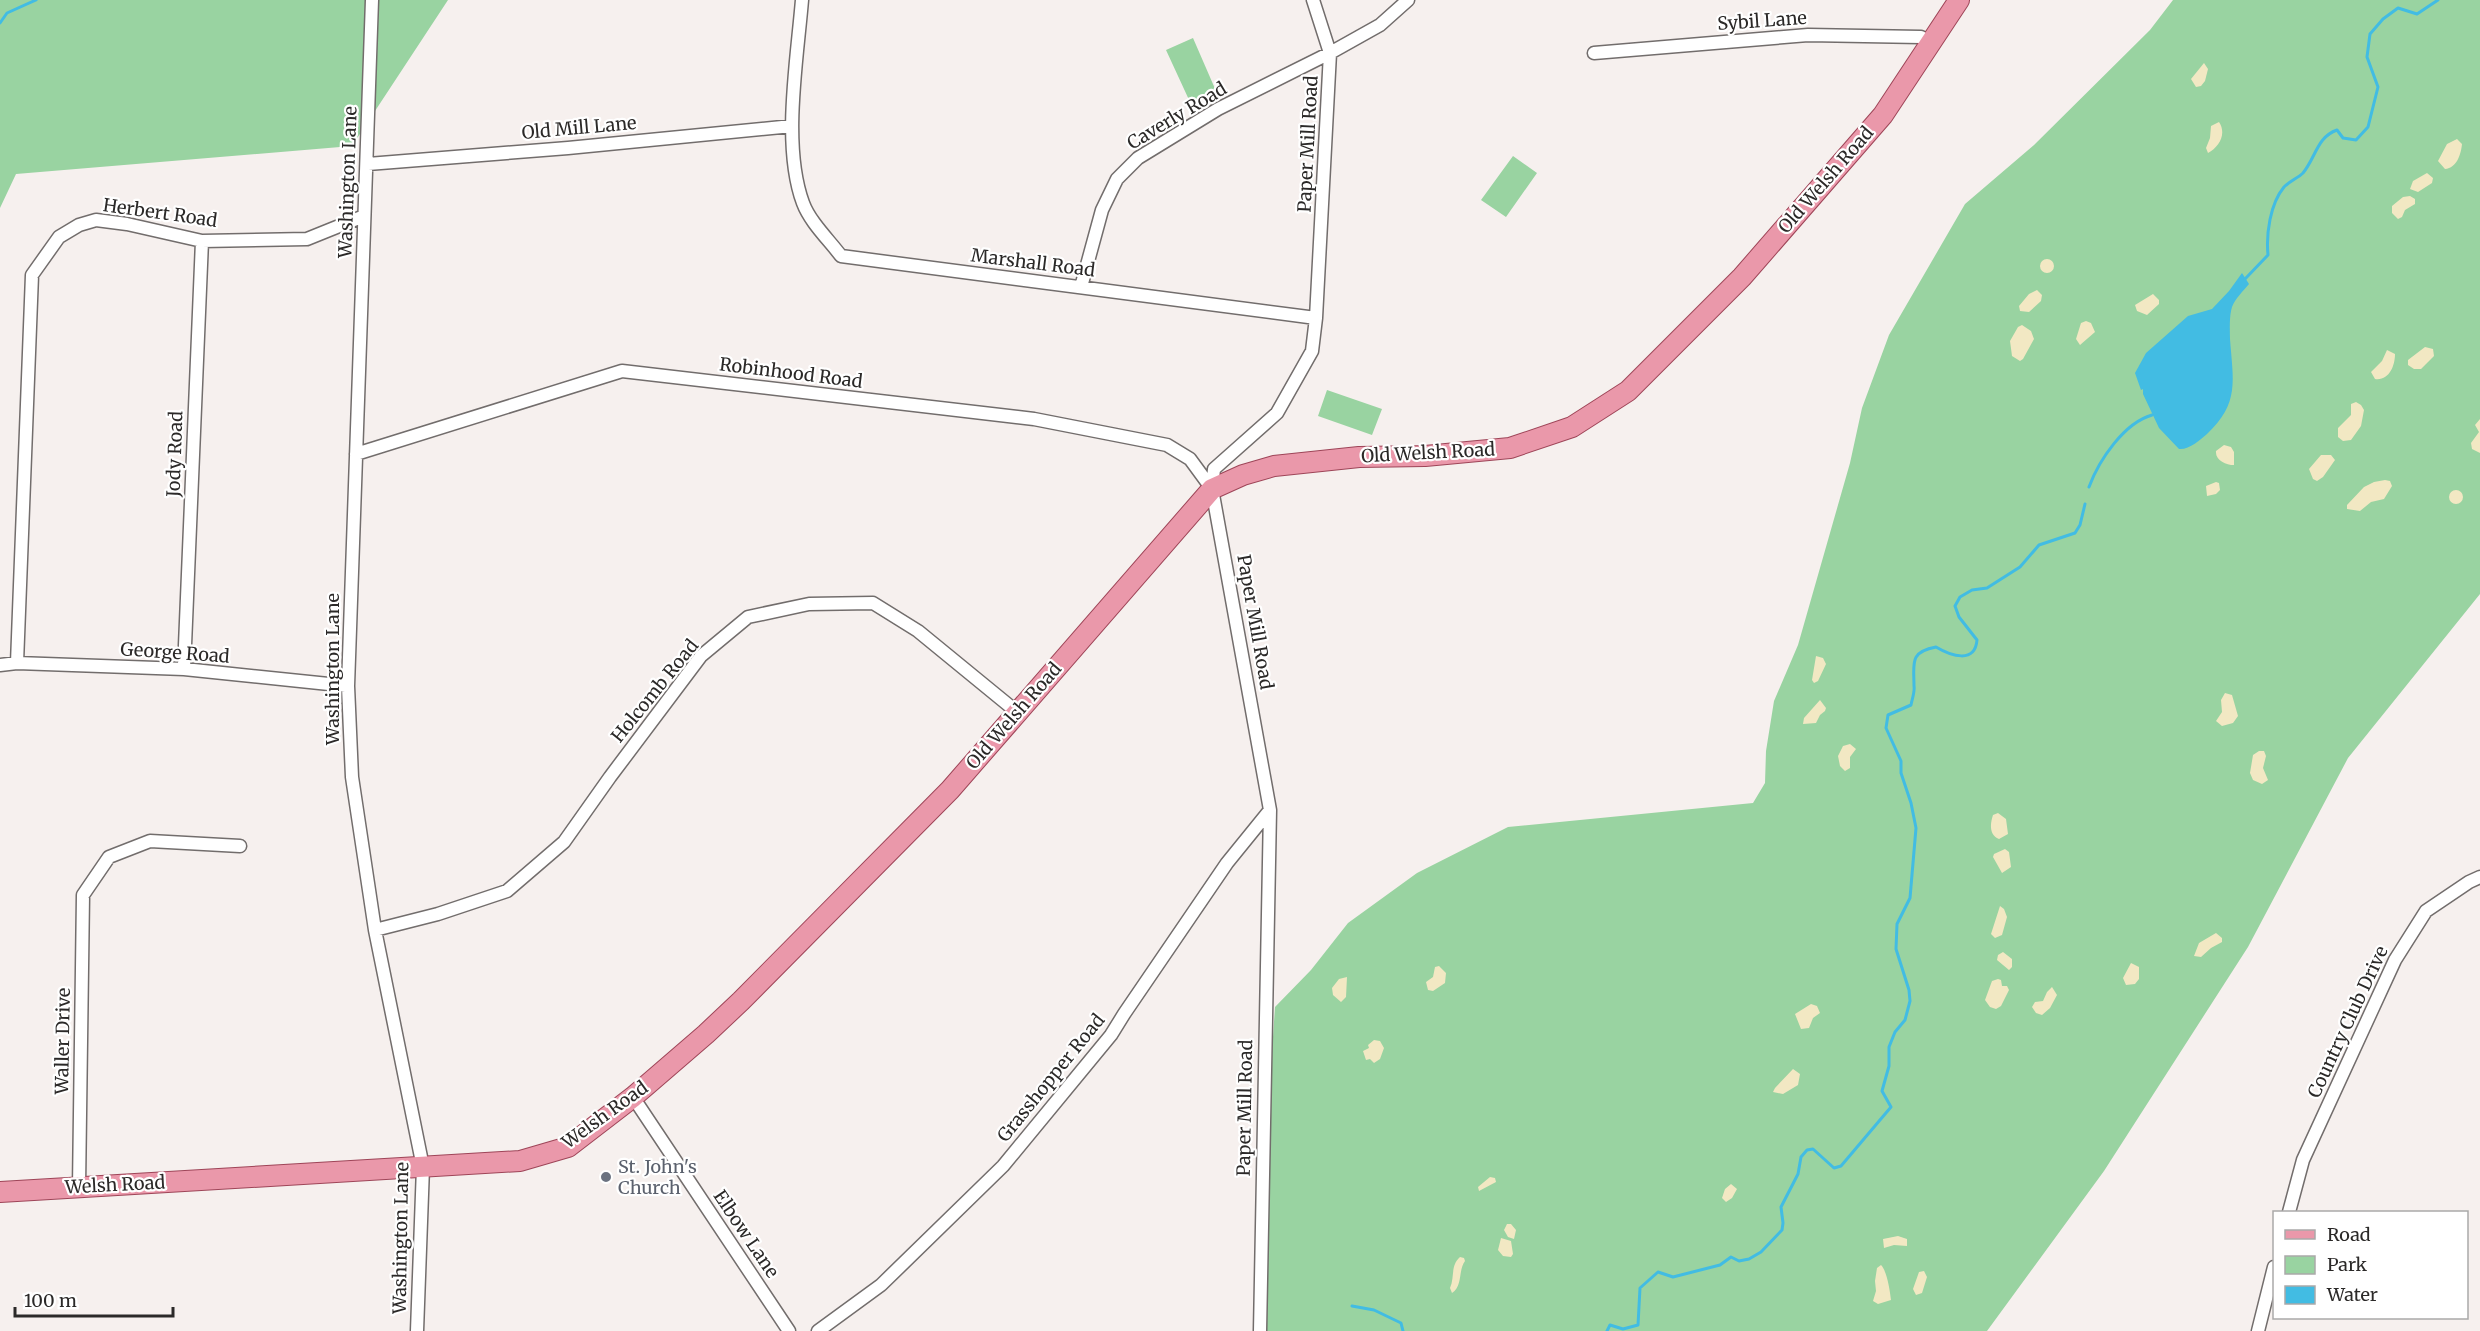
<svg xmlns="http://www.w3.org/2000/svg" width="2480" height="1331" font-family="Merriweather,serif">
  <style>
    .green { fill: #99d3a1 }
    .sand { fill: #f2e8c3 }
    .water { fill: #42bce3 }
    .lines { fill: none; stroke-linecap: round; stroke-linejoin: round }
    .stream { stroke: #42bce3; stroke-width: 3 }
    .minor-casing { stroke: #726d6c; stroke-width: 15 }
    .primary-casing { stroke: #9e4558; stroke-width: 22 }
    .minor { stroke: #fff; stroke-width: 12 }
    .primary { stroke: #ea98aa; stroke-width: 20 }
    .worship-dot { fill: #6b7280; stroke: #fff; stroke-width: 2 }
    .labels { text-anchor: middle; stroke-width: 4.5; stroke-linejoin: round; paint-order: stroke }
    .street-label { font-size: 18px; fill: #2b2928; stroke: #fff }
    .worship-label { font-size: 18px; fill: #5b616d; stroke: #fff; text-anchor: start }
  </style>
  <rect width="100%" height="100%" fill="#f6f0ee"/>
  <path class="green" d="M 0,0 L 448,0 L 352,146 L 16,174 L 0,208 Z
    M 2173,0 L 2480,0 L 2480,594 L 2348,758 L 2248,947 L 2104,1171 L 1987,1331 L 1265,1331 L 1268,1111 L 1275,1007 L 1311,970 L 1348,923 L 1417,873 L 1508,827 L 1753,803 L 1765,783 L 1766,751 L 1774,701 L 1798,645 L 1850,463 L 1862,408 L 1889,335 L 1965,204 L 2034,145 L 2150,30 Z
    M 1193,38 L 1216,91 L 1190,102 L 1166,50 Z
    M 1513,156 L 1537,173 L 1506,217 L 1481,200 Z
    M 1327,390 L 1382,409 L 1372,435 L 1318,416 Z"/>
  <path class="sand" d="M 2204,63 L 2208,69 L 2205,81 L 2201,86 L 2196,87 L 2191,79 Z
    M 2219,122 C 2227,134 2219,147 2208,153 L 2206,148 L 2210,138 L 2211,126 Z
    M 2457,139 L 2462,144 C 2461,154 2457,168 2445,169 L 2438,161 L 2447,144 Z
    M 2427,173 L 2433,178 L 2432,183 L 2418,192 L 2410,189 L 2413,181 Z
    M 2410,196 L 2415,199 L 2415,204 L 2405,210 L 2402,217 L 2398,219 L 2392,213 L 2392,206 L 2403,197 Z
    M2040 266a7 7 0 1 1 14 0a7 7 0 1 1-14 0Z
    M 2037,290 L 2042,295 L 2041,301 L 2029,312 L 2020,311 L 2019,306 L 2029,294 Z
    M 2153,294 L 2159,300 L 2159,304 L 2147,315 L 2137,311 L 2135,305 Z
    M 2086,321 L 2091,323 L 2095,332 L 2080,345 L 2076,339 L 2081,323 Z
    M 2022,325 L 2031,331 L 2034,339 L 2023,359 L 2020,361 L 2012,356 L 2010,341 L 2018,327 Z
    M 2425,347 L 2433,349 L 2434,356 L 2421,369 L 2414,369 L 2408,365 L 2408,360 Z
    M 2387,350 L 2395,354 C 2395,366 2389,381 2375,379 L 2371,372 L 2382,361 Z
    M 2356,402 L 2361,405 L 2364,410 L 2361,426 L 2351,440 L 2343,441 L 2338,437 L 2338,428 L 2351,415 L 2351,404 Z
    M 2480,419 L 2480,453 L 2472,449 L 2471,443 L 2479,432 L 2475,425 Z
    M 2224,445 L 2231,447 L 2234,452 L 2234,465 C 2226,465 2215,460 2216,451 Z
    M 2321,455 L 2331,455 L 2335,460 L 2323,477 L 2317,481 L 2313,479 L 2309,469 Z
    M 2385,480 L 2390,481 L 2392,486 L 2384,499 L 2371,502 L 2360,511 L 2347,509 L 2347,505 L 2364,487 L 2374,482 Z
    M 2216,482 L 2219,483 L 2220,490 L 2216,494 L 2207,496 L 2206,486 Z
    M2449 497a7 7 0 1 1 14 0a7 7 0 1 1-14 0Z
    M 1816,656 L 1823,658 L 1826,664 L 1818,681 L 1814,683 L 1812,680 Z
    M 2225,693 L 2232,695 L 2238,716 L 2233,723 L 2222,726 L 2216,721 L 2222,712 L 2221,700 Z
    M 1820,700 L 1826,708 L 1825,711 L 1820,715 L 1816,723 L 1803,724 L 1804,718 Z
    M 1850,744 L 1856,749 L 1850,757 L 1850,768 L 1845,771 L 1840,766 L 1838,756 L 1843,746 Z
    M 2259,751 L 2264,751 L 2266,756 L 2263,768 L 2268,780 L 2262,784 L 2253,780 L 2250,773 L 2253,755 Z
    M 1998,813 L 2006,819 L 2008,834 L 1999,839 C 1989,835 1990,824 1993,815 Z
    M 2005,849 L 2009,852 L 2011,867 L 2002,873 L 1993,857 L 1994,854 Z
    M 2000,906 L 2004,909 L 2007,917 L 2002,935 L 1995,938 L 1991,934 Z
    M 2216,933 L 2222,938 L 2222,942 L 2211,948 L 2201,957 L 2194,956 L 2199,943 Z
    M 2003,952 L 2012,959 L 2012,967 L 2009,970 L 1997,960 L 1998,955 Z
    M 2131,963 L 2139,967 L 2139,979 L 2135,984 L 2126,985 L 2123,978 Z
    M 1439,966 L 1446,973 L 1445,983 L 1433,991 L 1428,990 L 1426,982 L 1433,977 L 1435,967 Z
    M 1347,977 L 1346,997 L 1341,1002 L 1333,995 L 1332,988 L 1339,979 Z
    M 1998,979 L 2001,980 L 2002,986 L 2007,986 L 2009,990 L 2001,1006 L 1996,1009 L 1990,1007 L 1985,1000 L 1992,981 Z
    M 2052,987 L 2057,995 L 2050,1008 L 2042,1015 L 2036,1013 L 2032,1007 L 2035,1002 L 2043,1001 L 2047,992 Z
    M 1811,1004 L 1817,1006 L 1820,1013 L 1813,1018 L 1809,1028 L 1801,1029 L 1795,1014 Z
    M 1374,1040 L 1380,1041 L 1384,1048 L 1380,1059 L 1374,1063 L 1370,1059 L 1366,1060 L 1363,1051 L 1369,1048 L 1368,1045 Z
    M 1793,1069 L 1800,1074 L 1798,1085 L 1783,1094 L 1773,1092 L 1775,1088 Z
    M 1490,1177 L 1495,1178 L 1496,1182 L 1479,1191 L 1478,1187 Z
    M 1731,1184 L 1737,1189 L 1732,1198 L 1726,1202 L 1722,1198 L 1725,1189 Z
    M 1507,1224 L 1511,1224 L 1516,1230 L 1514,1239 L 1508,1237 L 1504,1230 Z
    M 1898,1236 L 1907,1239 L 1907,1246 L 1894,1245 L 1884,1248 L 1883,1239 Z
    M 1501,1238 L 1511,1241 L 1513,1254 L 1511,1257 L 1503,1256 L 1498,1250 Z
    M 1460,1257 L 1464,1258 L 1465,1261 C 1458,1270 1463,1286 1452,1293 L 1450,1288 C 1455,1277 1450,1266 1460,1257 Z
    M 1881,1265 C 1887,1271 1890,1291 1891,1300 L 1878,1304 L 1873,1301 L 1876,1291 L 1875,1281 L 1877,1268 Z
    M 1924,1271 L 1927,1277 L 1922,1293 L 1916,1295 L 1913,1289 L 1919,1272 Z"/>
  <path class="water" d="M 2242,273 L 2249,284 C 2243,291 2235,299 2232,307 C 2229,317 2230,329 2230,339 C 2233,381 2240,403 2207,434 C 2200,440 2189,450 2179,449 L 2159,428 L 2143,394 L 2143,389 L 2141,390 L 2135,373 L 2146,353 L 2188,316 L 2212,309 L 2229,291 Z"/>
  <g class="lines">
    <path class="stream" d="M 0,23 L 7,13 L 36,0
      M 2245,279 L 2268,255 C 2266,234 2270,204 2284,187 C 2290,181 2298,178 2303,173 C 2316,157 2317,137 2337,130 L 2343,138 L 2356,140 L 2368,127 L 2378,87 L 2367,57 L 2370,34 L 2383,19 L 2398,8 L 2417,14 L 2438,0
      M 2089,487 C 2099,460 2124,423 2152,415
      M 1352,1306 L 1374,1310 L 1401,1323 L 1403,1331
      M 1607,1331 L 1610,1325 L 1623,1329 L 1638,1325 L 1640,1288 L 1658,1272 L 1673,1277 L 1720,1265 L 1731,1257 L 1739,1261 L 1749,1259 L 1761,1252 L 1782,1230 L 1783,1223 L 1781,1207 L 1798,1174 L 1801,1157 L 1807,1150 L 1813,1149 L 1834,1168 L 1841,1166 L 1891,1107 L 1882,1091 L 1889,1066 L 1889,1047 L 1895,1032 L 1905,1020 L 1910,1001 L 1909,990 L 1896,949 L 1897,924 L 1910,898 L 1916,828 L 1911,803 L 1901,773 L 1901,761 L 1886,728 L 1888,715 L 1911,705 C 1912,699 1915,692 1914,686 C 1914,663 1909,652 1936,647 C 1951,656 1975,664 1977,640 L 1959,617 L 1955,606 L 1960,597 L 1972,590 L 1987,588 L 2020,567 L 2039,545 L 2075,533 L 2080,525 L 2085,504"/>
    <defs>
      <path id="minor" d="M 372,0 L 348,686 L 352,777 L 375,930 L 423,1167 L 417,1331
        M 802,0 C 797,61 782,146 803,203 C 810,222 829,240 841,256 L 1316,318
        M 1594,53 L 1808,35 L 1921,37 L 1932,43
        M 368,164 L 568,148 L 792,126
        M 1081,287 L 1102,210 L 1117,179 L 1138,158 L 1218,109 L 1330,53 L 1313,0
        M 356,454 L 622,371 L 1034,419 L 1167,445 L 1190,459 L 1212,489
        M 17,663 L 32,275 L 59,237 L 79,225 L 96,220 L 127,224 L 202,241 L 307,239 L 364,216
        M 0,665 L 17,663 L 184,669 L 348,686
        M 184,669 L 202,241
        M 375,930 L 438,914 L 507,891 L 564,842 L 610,777 L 701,656 L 748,617 L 809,604 L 873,603 L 918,631 L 1017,712
        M 633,1097 L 789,1331
        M 79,1187 L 83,895 L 109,857 L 150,841 L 240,846
        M 2289,1212 L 2303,1160 L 2395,960 L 2426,911 L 2469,882 L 2480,877
        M 818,1331 L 881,1285 L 1003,1166 L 1111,1035 L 1124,1014 L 1227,863 L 1270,810
        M 1260,1331 L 1270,810 L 1212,489 L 1214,469 L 1277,413 L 1312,351 L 1316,318 L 1330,53 L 1380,25 L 1408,0
        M 2258,1331 L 2274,1267"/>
      <path id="primary" d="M 0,1192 L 520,1161 L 568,1147 L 633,1097 L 706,1034 L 741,1001 L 950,790 L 1212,489 L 1243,475 L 1274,466 L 1359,457 L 1425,456 L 1510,448 L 1572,427 L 1628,391 L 1742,277 L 1883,115 L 1959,0"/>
    </defs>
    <use href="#minor" class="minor-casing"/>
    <use href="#primary" class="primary-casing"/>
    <use href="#minor" class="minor"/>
    <use href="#primary" class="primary"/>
  </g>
  <circle class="worship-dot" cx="606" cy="1177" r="6"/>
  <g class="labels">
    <g class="street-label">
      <text transform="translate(1762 21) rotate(-4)" y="6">Sybil Lane</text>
      <text transform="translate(1177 116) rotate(-31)" y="6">Caverly Road</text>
      <text transform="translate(579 128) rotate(-5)" y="6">Old Mill Lane</text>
      <text transform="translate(1308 144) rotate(-87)" y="6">Paper Mill Road</text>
      <text transform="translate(1826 180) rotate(-49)" y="6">Old Welsh Road</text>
      <text transform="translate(348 182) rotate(-88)" y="6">Washington Lane</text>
      <text transform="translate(160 213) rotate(8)" y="6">Herbert Road</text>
      <text transform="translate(1033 263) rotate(7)" y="6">Marshall Road</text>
      <text transform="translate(791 373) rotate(7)" y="6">Robinhood Road</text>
      <text transform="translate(1428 453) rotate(-3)" y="6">Old Welsh Road</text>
      <text transform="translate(175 454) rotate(-88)" y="6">Jody Road</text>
      <text transform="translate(1255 622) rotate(80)" y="6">Paper Mill Road</text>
      <text transform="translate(175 653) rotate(4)" y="6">George Road</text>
      <text transform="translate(333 669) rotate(-90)" y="6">Washington Lane</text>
      <text transform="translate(655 691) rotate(-51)" y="6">Holcomb Road</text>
      <text transform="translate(1014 716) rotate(-49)" y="6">Old Welsh Road</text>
      <text transform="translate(2348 1022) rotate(-65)" y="6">Country Club Drive</text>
      <text transform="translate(63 1041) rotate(-89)" y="6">Waller Drive</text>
      <text transform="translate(1051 1078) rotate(-51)" y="6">Grasshopper Road</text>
      <text transform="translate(1245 1108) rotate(-89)" y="6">Paper Mill Road</text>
      <text transform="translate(605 1115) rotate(-36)" y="6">Welsh Road</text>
      <text transform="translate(115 1185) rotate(-3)" y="6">Welsh Road</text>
      <text transform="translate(746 1234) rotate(56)" y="6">Elbow Lane</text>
      <text transform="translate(401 1238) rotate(-89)" y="6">Washington Lane</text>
    </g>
    <g class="worship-label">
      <text x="618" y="1173">St. John's<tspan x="618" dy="21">Church</tspan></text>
    </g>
  </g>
  <rect x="2273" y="1211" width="195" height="108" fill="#ffffff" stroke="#aaa9a9" stroke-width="1.5"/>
  <rect x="2285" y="1230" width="30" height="9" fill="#ea98aa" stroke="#aaa9a9" stroke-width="1.5"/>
  <text x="2327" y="1241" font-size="18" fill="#2b2928">Road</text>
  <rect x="2285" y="1256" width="30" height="18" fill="#99d3a1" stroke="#aaa9a9" stroke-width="1.5"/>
  <text x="2327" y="1271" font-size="18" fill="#2b2928">Park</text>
  <rect x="2285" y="1286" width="30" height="18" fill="#42bce3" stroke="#aaa9a9" stroke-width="1.5"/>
  <text x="2327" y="1301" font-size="18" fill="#2b2928">Water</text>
  <path d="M15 1307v9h158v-9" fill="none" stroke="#2b2928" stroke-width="3"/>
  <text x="24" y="1307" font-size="18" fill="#2b2928" stroke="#ffffff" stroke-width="4.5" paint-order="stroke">100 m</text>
</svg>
